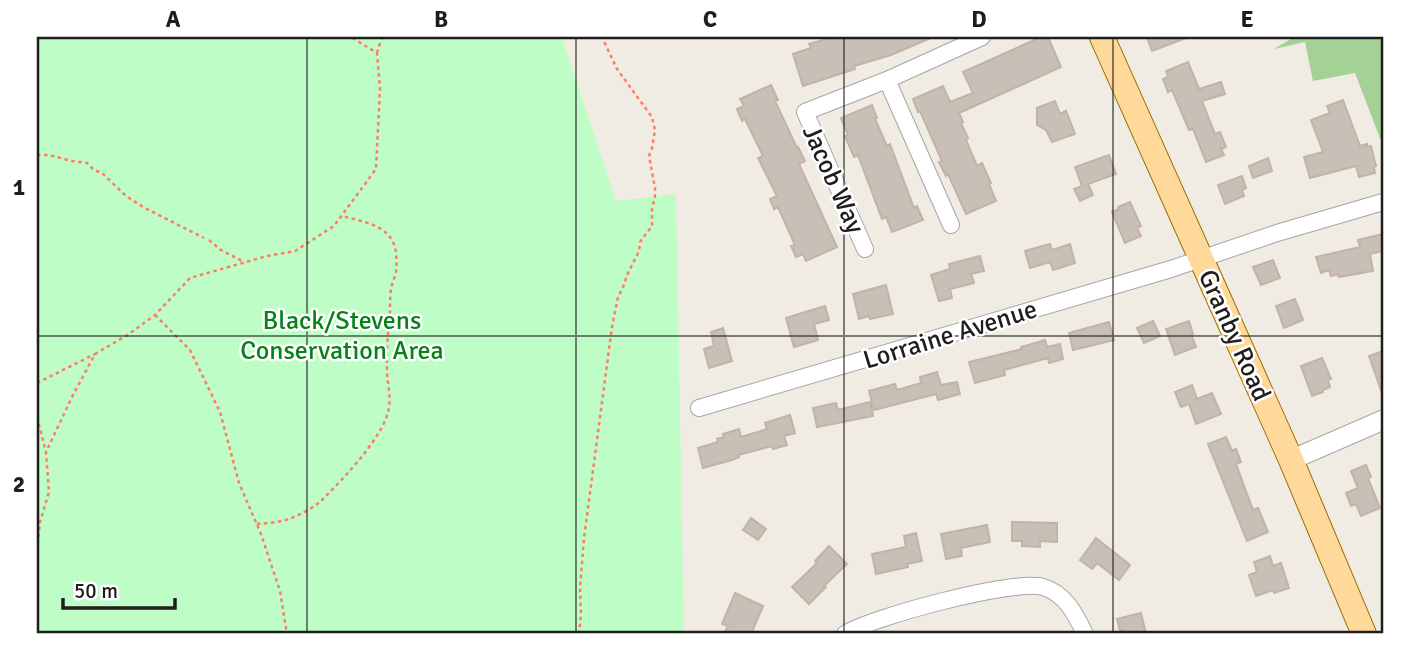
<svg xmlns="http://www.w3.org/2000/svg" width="1420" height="671" font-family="Signika,sans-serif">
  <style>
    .forest { fill: #a4d196 }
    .park { fill: #befdc6 }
    .building { fill: #c8bfb6; stroke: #c2b3a5; stroke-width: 2 }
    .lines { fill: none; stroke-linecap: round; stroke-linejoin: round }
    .minor-casing { stroke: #a5a5a5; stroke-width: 18 }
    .tertiary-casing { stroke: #a5a5a5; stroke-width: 21 }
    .primary-casing { stroke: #986e00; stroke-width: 26 }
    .path { stroke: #ff7d65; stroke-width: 2.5; stroke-dasharray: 3.5 3.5; stroke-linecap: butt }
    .minor { stroke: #fff; stroke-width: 16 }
    .tertiary { stroke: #fff; stroke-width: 19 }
    .primary { stroke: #ffd999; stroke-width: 24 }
    .grid { fill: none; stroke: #1e1e1e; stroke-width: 2; stroke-opacity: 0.55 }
    .labels { text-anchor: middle; stroke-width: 5; stroke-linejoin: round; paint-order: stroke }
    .street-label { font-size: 26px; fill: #1e1e1e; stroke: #fff }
    .park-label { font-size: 26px; fill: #058316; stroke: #fff }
    .neatline { fill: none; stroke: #1e1e1e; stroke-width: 2.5 }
    .grid-label { font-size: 23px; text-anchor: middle; font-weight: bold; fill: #1e1e1e }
  </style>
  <rect width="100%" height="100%" fill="#f0ece3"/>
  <path class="forest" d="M 1294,37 L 1383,37 L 1383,146 L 1355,73 L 1313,81 L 1305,42 L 1274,49 Z"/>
  <path class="park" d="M 37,37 L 562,37 L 616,201 L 676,194 L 684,634 L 37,634 Z"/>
  <path class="building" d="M 834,37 L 933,37 L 891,55 L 854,66 L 855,69 L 803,86 L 793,54 L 811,48 L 809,44 Z
    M 1041,37 L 1048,37 L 1061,67 L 959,113 L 963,122 L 961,123 L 968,138 L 966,140 L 977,166 L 982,163 L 991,183 L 989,184 L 996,201 L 966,214 L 948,174 L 946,176 L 939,162 L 942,161 L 920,111 L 918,112 L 913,99 L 943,86 L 950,102 L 973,93 L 963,72 Z
    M 1147,37 L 1186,37 L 1186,38 L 1152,51 Z
    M 1188,62 L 1199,89 L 1221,82 L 1225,94 L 1202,101 L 1215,134 L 1220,132 L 1226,147 L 1221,149 L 1224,155 L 1206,162 L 1193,129 L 1189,130 L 1172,90 L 1168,92 L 1163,79 L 1168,77 L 1166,71 Z
    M 771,85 L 778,100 L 775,101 L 797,148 L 798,147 L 805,161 L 799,164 L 837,247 L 806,261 L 803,254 L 796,257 L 791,246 L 795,245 L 778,207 L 774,209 L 770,199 L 777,196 L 758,158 L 763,156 L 745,119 L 742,121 L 737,109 L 744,106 L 740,99 Z
    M 1343,100 L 1360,146 L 1367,144 L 1368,147 L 1371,146 L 1376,166 L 1374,167 L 1375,173 L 1359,177 L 1356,166 L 1310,178 L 1304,157 L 1323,152 L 1311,120 L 1330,113 L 1327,106 Z
    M 1055,101 L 1060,114 L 1066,111 L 1075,134 L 1052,142 L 1046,130 L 1037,125 L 1037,108 Z
    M 872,105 L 877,118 L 875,119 L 887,146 L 890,144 L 914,208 L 917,206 L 923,220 L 892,232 L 886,217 L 882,219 L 858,155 L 854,157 L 845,136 L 848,135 L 841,118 Z
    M 1109,155 L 1116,174 L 1088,184 L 1093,195 L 1080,201 L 1074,189 L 1082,186 L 1075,167 Z
    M 1268,158 L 1272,171 L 1253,178 L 1249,166 Z
    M 1242,176 L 1246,188 L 1242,190 L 1244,196 L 1225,204 L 1218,185 Z
    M 1130,202 L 1141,226 L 1137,228 L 1141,236 L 1125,243 L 1112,212 L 1119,209 L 1118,207 Z
    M 1383,234 L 1383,251 L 1370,254 L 1373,271 L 1339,277 L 1338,274 L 1331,276 L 1329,270 L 1321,273 L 1316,257 L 1360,247 L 1358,240 Z
    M 1050,244 L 1052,250 L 1070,244 L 1075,263 L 1053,270 L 1050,262 L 1030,268 L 1025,251 Z
    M 980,256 L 984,271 L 971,274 L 974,283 L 950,289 L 952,298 L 939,301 L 931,275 L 950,269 L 949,264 Z
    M 1273,260 L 1280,278 L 1261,285 L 1253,267 Z
    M 886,285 L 893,314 L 870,319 L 869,316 L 859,319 L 853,294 Z
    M 1295,299 L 1303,320 L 1284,328 L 1276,306 Z
    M 825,306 L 829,320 L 814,324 L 818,340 L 794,347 L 786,318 Z
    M 1153,321 L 1160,336 L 1144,343 L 1137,328 Z
    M 1189,321 L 1193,334 L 1191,334 L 1196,347 L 1175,355 L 1166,329 Z
    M 1109,322 L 1114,340 L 1073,350 L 1069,333 Z
    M 723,328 L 732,361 L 709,368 L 704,349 L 714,346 L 711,332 Z
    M 1045,340 L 1047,347 L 1060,344 L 1063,359 L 1049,363 L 1048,358 L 1004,370 L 1005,375 L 975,383 L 969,362 L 1022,349 L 1021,347 Z
    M 1383,351 L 1383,392 L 1382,393 L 1369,356 Z
    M 1322,358 L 1331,379 L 1328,380 L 1330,387 L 1323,390 L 1323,392 L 1312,396 L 1301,366 Z
    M 937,372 L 941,385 L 957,382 L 960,394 L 938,400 L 936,394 L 874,410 L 869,391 L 895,384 L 897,390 L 921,383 L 920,377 Z
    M 1192,385 L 1197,399 L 1212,393 L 1221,414 L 1196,424 L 1189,404 L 1181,407 L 1175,392 Z
    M 870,402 L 873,416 L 817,427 L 813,408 L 836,403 L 838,410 Z
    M 790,415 L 795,433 L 784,436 L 787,445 L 773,449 L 772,446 L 738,455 L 739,457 L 732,460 L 703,468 L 698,448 L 718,442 L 717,439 L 724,437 L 723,434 L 739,429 L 741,437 L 767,429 L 765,423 Z
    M 1226,437 L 1232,451 L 1236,449 L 1241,462 L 1236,464 L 1253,510 L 1258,508 L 1268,532 L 1247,541 L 1208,444 Z
    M 1366,465 L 1371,477 L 1368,478 L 1380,508 L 1361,516 L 1356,504 L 1351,506 L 1346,493 L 1358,488 L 1351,471 Z
    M 751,518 L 766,529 L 758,540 L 743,530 Z
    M 1012,522 L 1057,523 L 1057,542 L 1040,541 L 1040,547 L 1022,546 L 1022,541 L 1012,541 Z
    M 987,525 L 990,542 L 961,548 L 962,556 L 946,559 L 941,534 Z
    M 916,533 L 922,561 L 907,564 L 908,567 L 876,574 L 872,554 L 906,547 L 904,536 Z
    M 1096,538 L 1130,565 L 1119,580 L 1097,563 L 1092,569 L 1080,560 Z
    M 829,546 L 847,564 L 824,586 L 826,587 L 809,604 L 792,587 L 817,563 L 815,561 Z
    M 1270,556 L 1273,566 L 1281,563 L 1289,588 L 1274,593 L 1273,590 L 1256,596 L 1249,575 L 1257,572 L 1254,562 Z
    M 735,593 L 763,606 L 751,634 L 724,634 L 728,626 L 722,624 Z
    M 1141,613 L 1146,634 L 1124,634 L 1123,630 L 1120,631 L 1117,619 Z"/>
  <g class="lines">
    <defs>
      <path id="minor" d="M 887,80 L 951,225
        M 865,249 L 805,112 L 887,80 L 982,37
        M 699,408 L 1171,269 L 1277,233 L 1383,202
        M 845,634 C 872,617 1013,579 1043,587 C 1065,593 1076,615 1085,634"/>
      <path id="tertiary" d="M 1291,460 L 1383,420"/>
      <path id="primary" d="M 1102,37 L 1291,460 L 1364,634"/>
    </defs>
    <use href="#minor" class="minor-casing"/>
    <use href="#tertiary" class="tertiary-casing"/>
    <use href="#primary" class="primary-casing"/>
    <path class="path" d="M 377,53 L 382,37
      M 37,155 L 49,155 L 72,161 L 87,163 L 94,170 L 102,173 L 126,196 L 143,207 L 204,238
      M 209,240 L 221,250 L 244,262
      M 155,315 L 190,350 L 220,412 L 239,483 L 261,534 L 280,591 L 287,634
      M 37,383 L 95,354
      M 37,417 L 46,452
      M 257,524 C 269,523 283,522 294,517 C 298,516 319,504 321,501 C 342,480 381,440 388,412 C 392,397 387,384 387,369 C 386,351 388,333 390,316 C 390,307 390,298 391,289 C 392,284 394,279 396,273 C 397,266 397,249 393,242 C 383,223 361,222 343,216
      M 37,551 L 40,522 L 49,492 L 46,452 L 73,395 L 95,354 L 129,334 L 155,315 L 190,278 L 267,256 L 295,251 L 334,226 L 376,169 L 380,89 L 377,53 L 351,37
      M 579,634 L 581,614 L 580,588 L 584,538 L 612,327 L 618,297 L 624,285 L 627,275 L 639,251 L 640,242 L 652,226 L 652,210 L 655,196 L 655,188 L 649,156 L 652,148 L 655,130 L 652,117 L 617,69 L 602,37"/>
    <use href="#minor" class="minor"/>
    <use href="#tertiary" class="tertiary"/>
    <use href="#primary" class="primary"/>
  </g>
  <path class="grid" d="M 307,37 L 307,634M 576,37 L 576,634M 844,37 L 844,634M 1113,37 L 1113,634M 37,336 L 1383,336"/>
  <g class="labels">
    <g class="street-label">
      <text transform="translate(834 179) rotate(66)" y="9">Jacob Way</text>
      <text transform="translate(950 334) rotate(-17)" y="9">Lorraine Avenue</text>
      <text transform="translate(1235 335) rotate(66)" y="9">Granby Road</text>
    </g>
    <g class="park-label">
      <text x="342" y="329">Black/Stevens<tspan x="342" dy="30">Conservation Area</tspan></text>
    </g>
  </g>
  <rect width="1420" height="671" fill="none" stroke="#ffffff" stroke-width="77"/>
  <path d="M63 598v10h112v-10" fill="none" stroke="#1e1e1e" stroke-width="3.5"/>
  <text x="74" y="598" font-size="21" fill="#1e1e1e" stroke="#ffffff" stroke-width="5" paint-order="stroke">50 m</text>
  <rect x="38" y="38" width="1344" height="594" class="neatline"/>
  <g class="grid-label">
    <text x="173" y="27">A</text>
    <text x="441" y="27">B</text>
    <text x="710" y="27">C</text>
    <text x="979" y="27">D</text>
    <text x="1247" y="27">E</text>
    <text x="19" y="195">1</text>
    <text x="19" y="492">2</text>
  </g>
</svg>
